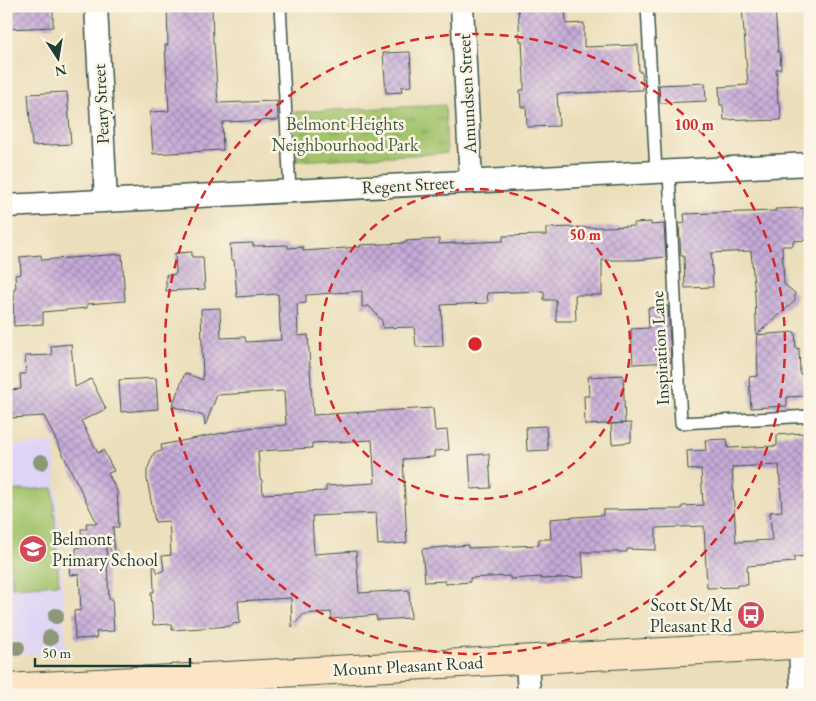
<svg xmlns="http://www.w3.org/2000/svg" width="816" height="701" font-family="'EB Garamond',serif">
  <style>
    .built { fill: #dfd4f5 }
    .grass { fill: url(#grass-tufts); stroke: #618050 }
    .garden { fill: #a3c46d; stroke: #618050 }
    .building { fill: url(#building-cross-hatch); fill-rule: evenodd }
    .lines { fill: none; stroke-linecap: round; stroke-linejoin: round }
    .lane-casing { stroke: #3e5548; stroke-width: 14 }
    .street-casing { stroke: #3e5548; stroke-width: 25 }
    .secondary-casing { stroke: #3e5548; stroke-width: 30 }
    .lane { stroke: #fff; stroke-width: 11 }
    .street { stroke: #fff; stroke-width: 22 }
    .secondary { stroke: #fce5c4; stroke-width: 28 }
    .tree { fill: #8d9878 }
    .ring { fill: none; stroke: #d62828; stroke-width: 2.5; stroke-dasharray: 9 6 }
    .labels { text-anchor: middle; stroke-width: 5; stroke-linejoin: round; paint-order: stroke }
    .street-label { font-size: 18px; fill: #1f3d34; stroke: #fcf5e5 }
    .park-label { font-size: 18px; fill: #405f42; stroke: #fcf5e5 }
    .poi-label { font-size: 18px; fill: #1f3d34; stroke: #fcf5e5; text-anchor: start }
    .centre { fill: #d62828; stroke: #fcf5e5; stroke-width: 2.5 }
    .ring-label { font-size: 15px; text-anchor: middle; font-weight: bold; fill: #d62828; stroke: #fcf5e5; stroke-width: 5; stroke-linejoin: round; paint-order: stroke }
  </style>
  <defs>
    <pattern id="grass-tufts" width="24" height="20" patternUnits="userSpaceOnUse" patternTransform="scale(1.25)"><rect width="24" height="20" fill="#a3c46d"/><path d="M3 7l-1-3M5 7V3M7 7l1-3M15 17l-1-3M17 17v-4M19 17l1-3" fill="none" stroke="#84a05a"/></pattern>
    <pattern id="building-cross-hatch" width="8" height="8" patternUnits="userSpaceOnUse" patternTransform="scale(1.25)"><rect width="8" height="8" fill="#c6aad8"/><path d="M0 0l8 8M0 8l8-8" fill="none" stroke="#a08cb0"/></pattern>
  </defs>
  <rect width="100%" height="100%" fill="#fcf5e5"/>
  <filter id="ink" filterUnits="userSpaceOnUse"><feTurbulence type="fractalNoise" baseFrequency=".02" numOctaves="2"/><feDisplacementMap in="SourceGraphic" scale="10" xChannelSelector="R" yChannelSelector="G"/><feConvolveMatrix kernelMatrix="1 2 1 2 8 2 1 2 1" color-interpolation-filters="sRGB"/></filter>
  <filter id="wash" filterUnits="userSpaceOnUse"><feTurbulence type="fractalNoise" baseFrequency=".0096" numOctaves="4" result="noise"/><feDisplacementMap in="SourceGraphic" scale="20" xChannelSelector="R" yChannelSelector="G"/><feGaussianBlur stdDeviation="1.12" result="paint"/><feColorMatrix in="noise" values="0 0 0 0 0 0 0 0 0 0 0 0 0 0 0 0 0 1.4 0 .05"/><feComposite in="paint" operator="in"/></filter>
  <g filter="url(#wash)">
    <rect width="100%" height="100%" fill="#ebdeba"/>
    <path class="built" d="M 54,443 L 66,652 L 6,655 L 6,446 Z"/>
    <path class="grass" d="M 445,105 L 447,153 L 296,161 L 293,112 Z"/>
    <path class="garden" d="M 53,488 L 59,584 L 12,587 L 6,491 Z"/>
    <g id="blocks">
      <path class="building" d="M 6,6 L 53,6 L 53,27 L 6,29 Z
        M 167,6 L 212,6 L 213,43 L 214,43 L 218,103 L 277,101 L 278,120 L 223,122 L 224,124 L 222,124 L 223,150 L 153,154 L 150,112 L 169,111 L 165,45 L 168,45 Z
        M 518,6 L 565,6 L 566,24 L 584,23 L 584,47 L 638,45 L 639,72 L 642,72 L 643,90 L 557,94 L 559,126 L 527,127 L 526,107 L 521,107 L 520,90 L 524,90 L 524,79 L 522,41 L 520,41 Z
        M 742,6 L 775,6 L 778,52 L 780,52 L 781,69 L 776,69 L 778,103 L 780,103 L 781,120 L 748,121 L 748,119 L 724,120 L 723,105 L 720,105 L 719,87 L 748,85 Z
        M 410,52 L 412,86 L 401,87 L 402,92 L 386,93 L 383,53 Z
        M 705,83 L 706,101 L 660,103 L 659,85 Z
        M 67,92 L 71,144 L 32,146 L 28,94 Z
        M 804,208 L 804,217 L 807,217 L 808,240 L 793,241 L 793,246 L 782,246 L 784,284 L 795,293 L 795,301 L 756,335 L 795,332 L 796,349 L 799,348 L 800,374 L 803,374 L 805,396 L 787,397 L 787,406 L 751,408 L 749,377 L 758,376 L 755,295 L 751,251 L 711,253 L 713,287 L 685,288 L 684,256 L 681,256 L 679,224 L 685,223 L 684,214 L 776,211 L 775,209 Z
        M 651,222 L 651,225 L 664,224 L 666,257 L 634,260 L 602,260 L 602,295 L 575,295 L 576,321 L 556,321 L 556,300 L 544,300 L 544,291 L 487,293 L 488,303 L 441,305 L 443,346 L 416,347 L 414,327 L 383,328 L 382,321 L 369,306 L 362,307 L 362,291 L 306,295 L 306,303 L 297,304 L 298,336 L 308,335 L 313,415 L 433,408 L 435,431 L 447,430 L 449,450 L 434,451 L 434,457 L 403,459 L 407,543 L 378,545 L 376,513 L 312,516 L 314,554 L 356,551 L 359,593 L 409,590 L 411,618 L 377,620 L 376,615 L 332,619 L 331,612 L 304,614 L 292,627 L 291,598 L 238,601 L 240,623 L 232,624 L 231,626 L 172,630 L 172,624 L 153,625 L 151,592 L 154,592 L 153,562 L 158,573 L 164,570 L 162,556 L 171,555 L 169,521 L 155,522 L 147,479 L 147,470 L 154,453 L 162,451 L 161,445 L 248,428 L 286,425 L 284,391 L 217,395 L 205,426 L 204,416 L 172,406 L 185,373 L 203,380 L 201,309 L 220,308 L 221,338 L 245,337 L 246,342 L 281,340 L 278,294 L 237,297 L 234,260 L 231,260 L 230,244 L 253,243 L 253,246 L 288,245 L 288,248 L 303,247 L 303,251 L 360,247 L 360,245 L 406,243 L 406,241 L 439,239 L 439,244 L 503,241 L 503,236 L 546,235 L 546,228 L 573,227 L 573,228 L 634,226 L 634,223 ZM 372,440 L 375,483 L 326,486 L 326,491 L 263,494 L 262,480 L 260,479 L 258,451 L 312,448 L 312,443 Z
        M 192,252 L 192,257 L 203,257 L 205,289 L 166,291 L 166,275 L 176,274 L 175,253 Z
        M 122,254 L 125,301 L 87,304 L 87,308 L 43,312 L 43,324 L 14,326 L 13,301 L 14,301 L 14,288 L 16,288 L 15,275 L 21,274 L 20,257 L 41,255 L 42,260 Z
        M 668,306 L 671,362 L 633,364 L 631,329 L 649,328 L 648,308 Z
        M 71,344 L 75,387 L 91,379 L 106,409 L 81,421 L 98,453 L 103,450 L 114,471 L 108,473 L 117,491 L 119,527 L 113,527 L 115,559 L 108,545 L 106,545 L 109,599 L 112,599 L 114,631 L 96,632 L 97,638 L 75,639 L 74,611 L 81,610 L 79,574 L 70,575 L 68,556 L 76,556 L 76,548 L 82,547 L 81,529 L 87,529 L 86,523 L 97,523 L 44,416 L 11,418 L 9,390 L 21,389 L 20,374 L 26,374 L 25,356 L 52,355 L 51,346 Z
        M 623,375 L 625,423 L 585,425 L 584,396 L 589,396 L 588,377 Z
        M 156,378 L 158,409 L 121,412 L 119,380 Z
        M 631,423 L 631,442 L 612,444 L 611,424 Z
        M 546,426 L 548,450 L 527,451 L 526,427 Z
        M 803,433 L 807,490 L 810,490 L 810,556 L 794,557 L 794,562 L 747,566 L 748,585 L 737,585 L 737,587 L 707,588 L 704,526 L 656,528 L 656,550 L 627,549 L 627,552 L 582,552 L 584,577 L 541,579 L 541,577 L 510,579 L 510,576 L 470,578 L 470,582 L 445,584 L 445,581 L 425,582 L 422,549 L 468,545 L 468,548 L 539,545 L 539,539 L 551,539 L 550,519 L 603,515 L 603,510 L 682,509 L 682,506 L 703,505 L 701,469 L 688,470 L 687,451 L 706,450 L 705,440 L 727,439 L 728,448 L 777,446 L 777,435 ZM 779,465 L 782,511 L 770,512 L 772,540 L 736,542 L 732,467 Z
        M 489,454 L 491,488 L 471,489 L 469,455 Z"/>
    </g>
  </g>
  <g filter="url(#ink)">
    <use href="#blocks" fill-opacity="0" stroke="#3e5548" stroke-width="1"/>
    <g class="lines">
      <defs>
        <path id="lane" d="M 280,6 L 290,191
          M 647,6 L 656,172
          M 669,172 L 681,423 L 810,416"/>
        <path id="street" d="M 96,6 L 106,201
          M 462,6 L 471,182
          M 6,206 L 810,164
          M 800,645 L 802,695
          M 527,660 L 529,695"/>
        <path id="secondary" d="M 6,688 L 810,644"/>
      </defs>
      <use href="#lane" class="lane-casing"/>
      <use href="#street" class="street-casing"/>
      <use href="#secondary" class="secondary-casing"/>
      <use href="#lane" class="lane"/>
      <use href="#street" class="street"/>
      <use href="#secondary" class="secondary"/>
    </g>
    <g class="tree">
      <circle cx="41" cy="462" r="8"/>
      <circle cx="56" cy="616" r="8"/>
      <circle cx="50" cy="638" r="8"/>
      <circle cx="17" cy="648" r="8"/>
    </g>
  </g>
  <g class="ring">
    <circle cx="475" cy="344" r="155"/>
    <circle cx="475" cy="344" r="310"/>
  </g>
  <defs>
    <symbol id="school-disc" viewBox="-11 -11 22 22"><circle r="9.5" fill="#d1495b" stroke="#fcf5e5"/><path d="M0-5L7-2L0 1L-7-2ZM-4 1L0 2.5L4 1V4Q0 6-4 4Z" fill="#fff"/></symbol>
    <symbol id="bus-disc" viewBox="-11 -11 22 22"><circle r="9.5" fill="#d1495b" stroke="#fcf5e5"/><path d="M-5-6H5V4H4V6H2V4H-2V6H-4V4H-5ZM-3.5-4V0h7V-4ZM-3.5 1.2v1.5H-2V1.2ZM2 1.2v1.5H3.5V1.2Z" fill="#fff"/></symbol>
  </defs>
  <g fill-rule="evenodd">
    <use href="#school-disc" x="17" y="533" width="32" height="32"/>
    <use href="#bus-disc" x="735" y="599" width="32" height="32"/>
  </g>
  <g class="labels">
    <g class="street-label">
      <text transform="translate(467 94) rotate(-93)" y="6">Amundsen Street</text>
      <text transform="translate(101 104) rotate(-93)" y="6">Peary Street</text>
      <text transform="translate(408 185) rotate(-3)" y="6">Regent Street</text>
      <text transform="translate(660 348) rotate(-93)" y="6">Inspiration Lane</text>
      <text transform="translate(408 666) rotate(-3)" y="6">Mount Pleasant Road</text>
    </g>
    <g class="park-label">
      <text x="345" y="130">Belmont Heights<tspan x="345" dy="21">Neighbourhood Park</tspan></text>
    </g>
    <g class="poi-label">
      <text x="52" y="545">Belmont<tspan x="52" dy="21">Primary School</tspan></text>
      <text x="732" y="611" text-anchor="end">Scott St/Mt<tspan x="732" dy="21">Pleasant Rd</tspan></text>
    </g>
  </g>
  <circle cx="475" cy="344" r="8" class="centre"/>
  <g class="ring-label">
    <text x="694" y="130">100 m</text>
    <text x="585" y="240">50 m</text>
  </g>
  <rect width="816" height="701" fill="none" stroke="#fcf5e5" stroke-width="25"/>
  <g transform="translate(58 58) rotate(168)" stroke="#fcf5e5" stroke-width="4" paint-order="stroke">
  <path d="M0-4L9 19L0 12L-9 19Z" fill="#1f3d34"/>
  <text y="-8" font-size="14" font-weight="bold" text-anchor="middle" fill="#1f3d34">N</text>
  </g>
  <path d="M35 658v8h155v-8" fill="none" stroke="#1f3d34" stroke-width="2.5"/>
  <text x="42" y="658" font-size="15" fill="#1f3d34" stroke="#fcf5e5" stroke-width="4" paint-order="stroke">50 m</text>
</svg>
